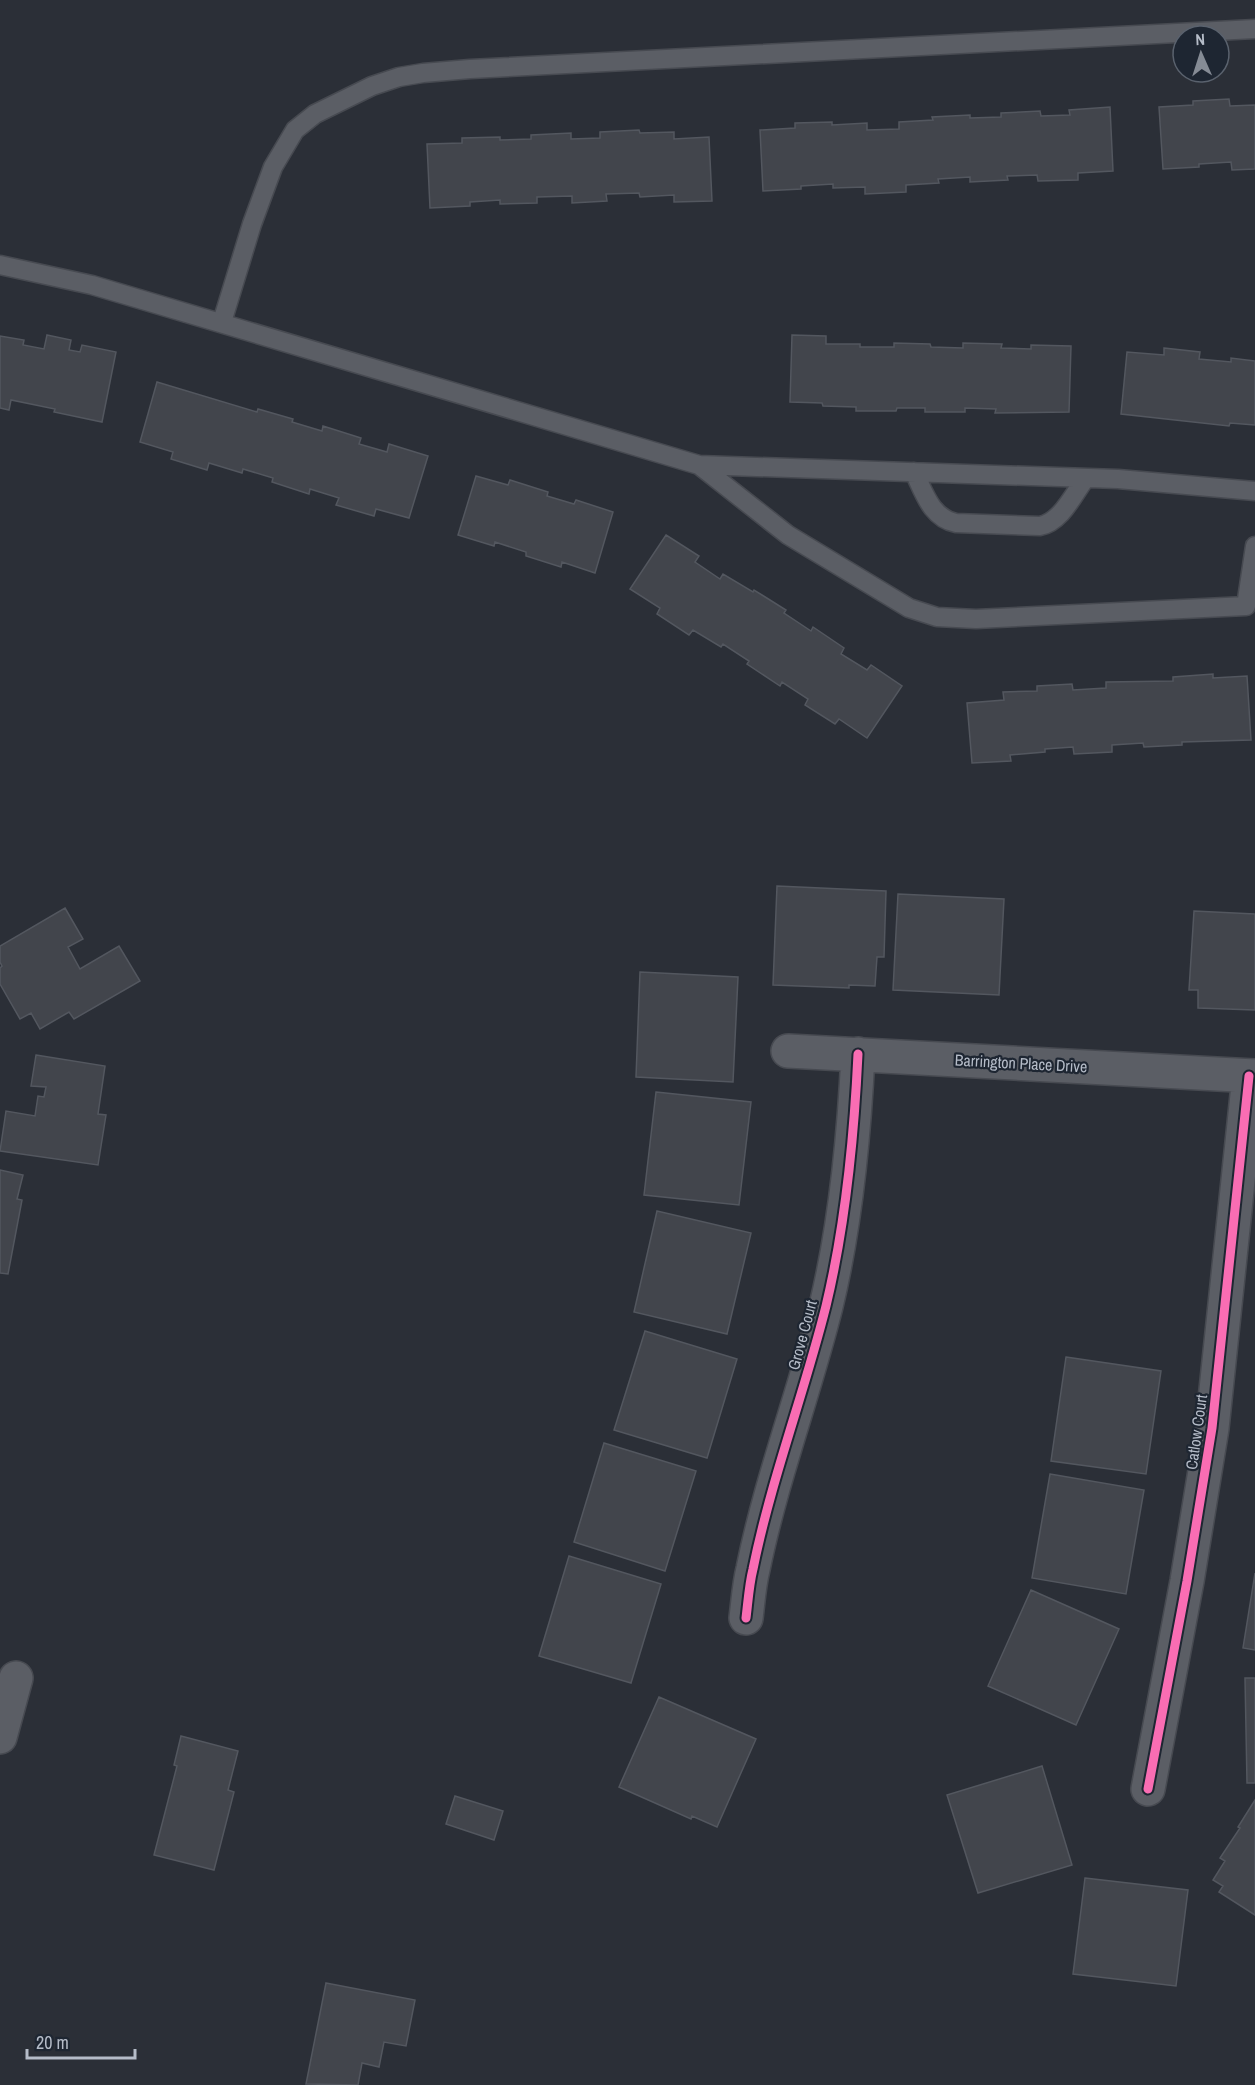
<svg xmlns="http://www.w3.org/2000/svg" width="1255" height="2085" font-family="'Archivo Narrow',sans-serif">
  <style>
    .building { fill: #42454c; stroke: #53575f; stroke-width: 1.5 }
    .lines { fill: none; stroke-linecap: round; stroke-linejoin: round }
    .lane-casing { stroke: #474a51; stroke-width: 21 }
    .street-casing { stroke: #474a51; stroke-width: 36 }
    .lane { stroke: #5b5e65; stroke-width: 18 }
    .street { stroke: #5b5e65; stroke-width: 33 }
    .cycleway-casing { stroke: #1e2632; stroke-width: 13 }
    .cycleway { stroke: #f96db3; stroke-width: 9 }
    .labels { text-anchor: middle; stroke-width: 4.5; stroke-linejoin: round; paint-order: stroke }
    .street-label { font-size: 16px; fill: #b5bcc8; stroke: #1e2632 }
  </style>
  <rect width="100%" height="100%" fill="#2b2f37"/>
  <path class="building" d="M 1229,99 L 1230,106 L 1255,105 L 1255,169 L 1232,170 L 1231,162 L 1199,164 L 1199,167 L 1163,169 L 1159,107 L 1193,105 L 1193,101 Z
    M 1110,107 L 1113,171 L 1078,173 L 1078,180 L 1038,181 L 1037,175 L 1007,176 L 1008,180 L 970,182 L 970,177 L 938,179 L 939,183 L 906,185 L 906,192 L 865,194 L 865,187 L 833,188 L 833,184 L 801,186 L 801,189 L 763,191 L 760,130 L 795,128 L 795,123 L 832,122 L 832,125 L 867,123 L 867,130 L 899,129 L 899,122 L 933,120 L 932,117 L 970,115 L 970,118 L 1001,117 L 1001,113 L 1040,111 L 1041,116 L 1070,115 L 1069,110 Z
    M 639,130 L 640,133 L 674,132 L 674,139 L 709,137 L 712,201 L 674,202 L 674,195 L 640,197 L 639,193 L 606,194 L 607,201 L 572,203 L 572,196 L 537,197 L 537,203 L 500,204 L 500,200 L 470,202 L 470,206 L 430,208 L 427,144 L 462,143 L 462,138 L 500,137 L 500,140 L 531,139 L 531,135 L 571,133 L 571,139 L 600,138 L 600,132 Z
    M 47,335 L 71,340 L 69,350 L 80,352 L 82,345 L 116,352 L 102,422 L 54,412 L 55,409 L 11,400 L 9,410 L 0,408 L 0,336 L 24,340 L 23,345 L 44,349 Z
    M 792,335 L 826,336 L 826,344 L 860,344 L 860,347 L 894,347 L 894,343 L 930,344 L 931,347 L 963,348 L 963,343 L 1002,344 L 1001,348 L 1031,349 L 1031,345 L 1071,346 L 1069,412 L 995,413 L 996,409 L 965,408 L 965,412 L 925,412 L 925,408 L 897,408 L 896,411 L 856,411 L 856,407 L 823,406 L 822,403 L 790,402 Z
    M 1164,348 L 1200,352 L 1199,359 L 1231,362 L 1231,358 L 1255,361 L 1255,425 L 1230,423 L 1229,426 L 1121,414 L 1127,352 L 1164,355 Z
    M 157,382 L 257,412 L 258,409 L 293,419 L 292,422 L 322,431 L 323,426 L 361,438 L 359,444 L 387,452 L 389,444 L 428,456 L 409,518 L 376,509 L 374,516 L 336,505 L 339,498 L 310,489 L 309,494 L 272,482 L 273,478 L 243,469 L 242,473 L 209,463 L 207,470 L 171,459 L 173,452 L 140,442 Z
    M 476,476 L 508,485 L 510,480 L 548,492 L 547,496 L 574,504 L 576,500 L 613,512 L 595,573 L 562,562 L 561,567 L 526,556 L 526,552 L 495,542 L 494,546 L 458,535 Z
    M 666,535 L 699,556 L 695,562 L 720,579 L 723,574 L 753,592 L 754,590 L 786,610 L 784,613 L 811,631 L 813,627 L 844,648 L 841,654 L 867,670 L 871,665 L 902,686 L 867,738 L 839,719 L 835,724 L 805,705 L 808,699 L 782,682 L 780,686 L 747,664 L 749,661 L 723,644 L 721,647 L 693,630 L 689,635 L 657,614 L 660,608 L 630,589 Z
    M 1213,674 L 1213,678 L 1247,676 L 1251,740 L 1182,742 L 1182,745 L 1144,747 L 1143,743 L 1112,745 L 1112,752 L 1074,754 L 1073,747 L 1045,749 L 1045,752 L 1010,755 L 1011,761 L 972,763 L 967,703 L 1004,700 L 1003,692 L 1037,691 L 1037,686 L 1072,684 L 1073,690 L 1106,688 L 1106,682 L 1173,681 L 1173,677 Z
    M 777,886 L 886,891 L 884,957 L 877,957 L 875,986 L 849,985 L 849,988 L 773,985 Z
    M 898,894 L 1004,899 L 999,995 L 893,990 Z
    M 65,908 L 83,939 L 68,947 L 80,969 L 119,946 L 140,981 L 74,1019 L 69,1012 L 40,1029 L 31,1013 L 20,1019 L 0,984 L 0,968 L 2,966 L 0,962 L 0,946 Z
    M 1194,911 L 1255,914 L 1255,1010 L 1198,1008 L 1198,990 L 1189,990 Z
    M 640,972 L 738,977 L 733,1082 L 636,1077 Z
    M 36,1055 L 105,1066 L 98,1114 L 106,1115 L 98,1165 L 0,1151 L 6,1111 L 35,1116 L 38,1096 L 44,1097 L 46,1087 L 31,1086 Z
    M 656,1092 L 751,1102 L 739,1205 L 644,1195 Z
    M 0,1170 L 23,1175 L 17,1199 L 22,1200 L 8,1274 L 0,1273 Z
    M 657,1211 L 751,1233 L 727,1334 L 634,1312 Z
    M 645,1331 L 737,1359 L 707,1458 L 614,1430 Z
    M 1066,1357 L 1161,1371 L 1146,1474 L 1051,1461 Z
    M 604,1443 L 696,1471 L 665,1571 L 574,1542 Z
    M 1050,1474 L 1144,1490 L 1126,1594 L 1032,1578 Z
    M 569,1556 L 661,1584 L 631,1683 L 539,1656 Z
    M 1255,1573 L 1255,1650 L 1243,1648 Z
    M 1031,1590 L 1119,1629 L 1076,1725 L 988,1686 Z
    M 1245,1678 L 1255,1678 L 1255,1783 L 1247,1783 Z
    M 659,1697 L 756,1739 L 717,1827 L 692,1816 L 691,1819 L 619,1787 Z
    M 181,1736 L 238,1751 L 228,1790 L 234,1792 L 214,1870 L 154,1855 L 177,1766 L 174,1765 Z
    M 1042,1766 L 1072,1865 L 978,1893 L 947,1795 Z
    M 455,1796 L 503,1811 L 494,1840 L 446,1824 Z
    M 1255,1800 L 1255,1915 L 1219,1892 L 1223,1886 L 1213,1880 L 1225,1861 L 1220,1858 L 1240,1828 L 1238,1827 Z
    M 1085,1878 L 1188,1890 L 1176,1986 L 1073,1974 Z
    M 326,1983 L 415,2000 L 406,2046 L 384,2042 L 379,2067 L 362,2063 L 358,2085 L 306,2084 Z"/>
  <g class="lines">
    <defs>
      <path id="lane" d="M 0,265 L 92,285 L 699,465 L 1118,479 L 1255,491
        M 222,322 L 252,224 L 273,167 L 295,130 L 315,114 L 372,86 L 399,77 L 423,73 L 470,69 L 1255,29
        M 699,465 L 788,535 L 909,608 L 937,617 L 976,619 L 1246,606 L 1255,546
        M 914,472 C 924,492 931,518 956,523 L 1040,526 C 1061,522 1073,495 1085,479"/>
      <path id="street" d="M 788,1051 L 1255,1076
        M 746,1618 C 748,1602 749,1585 753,1569 C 771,1480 804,1394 826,1306 C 846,1223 854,1139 858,1054
        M 0,1737 L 16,1678
        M 1148,1789 L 1187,1581 L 1212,1428 L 1249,1076"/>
    </defs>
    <use href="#lane" class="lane-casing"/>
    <use href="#street" class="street-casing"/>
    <use href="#lane" class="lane"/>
    <use href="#street" class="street"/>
    <defs>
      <path id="cycleway" d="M 746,1618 C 748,1602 749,1585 753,1569 C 771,1480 804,1394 826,1306 C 846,1223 854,1139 858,1054
        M 1148,1789 L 1187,1581 L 1212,1428 L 1249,1076"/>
    </defs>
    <use href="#cycleway" class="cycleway-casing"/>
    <use href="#cycleway" class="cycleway"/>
  </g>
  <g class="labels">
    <g class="street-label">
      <text transform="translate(1021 1063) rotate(3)" y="6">Barrington Place Drive</text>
      <text transform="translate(802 1335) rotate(-75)" y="6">Grove Court</text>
      <text transform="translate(1196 1432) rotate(-82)" y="6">Catlow Court</text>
    </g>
  </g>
  <g transform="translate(1201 54) rotate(357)"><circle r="28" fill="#1e2632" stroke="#5a626e" stroke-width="1.5"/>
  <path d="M0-4.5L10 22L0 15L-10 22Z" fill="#858b95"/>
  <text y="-9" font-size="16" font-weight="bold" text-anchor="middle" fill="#b5bcc8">N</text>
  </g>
  <path d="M27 2049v9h108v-9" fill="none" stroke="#b5bcc8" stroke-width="3"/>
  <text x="36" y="2049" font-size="18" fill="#b5bcc8" stroke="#1e2632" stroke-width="4.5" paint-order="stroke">20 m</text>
</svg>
